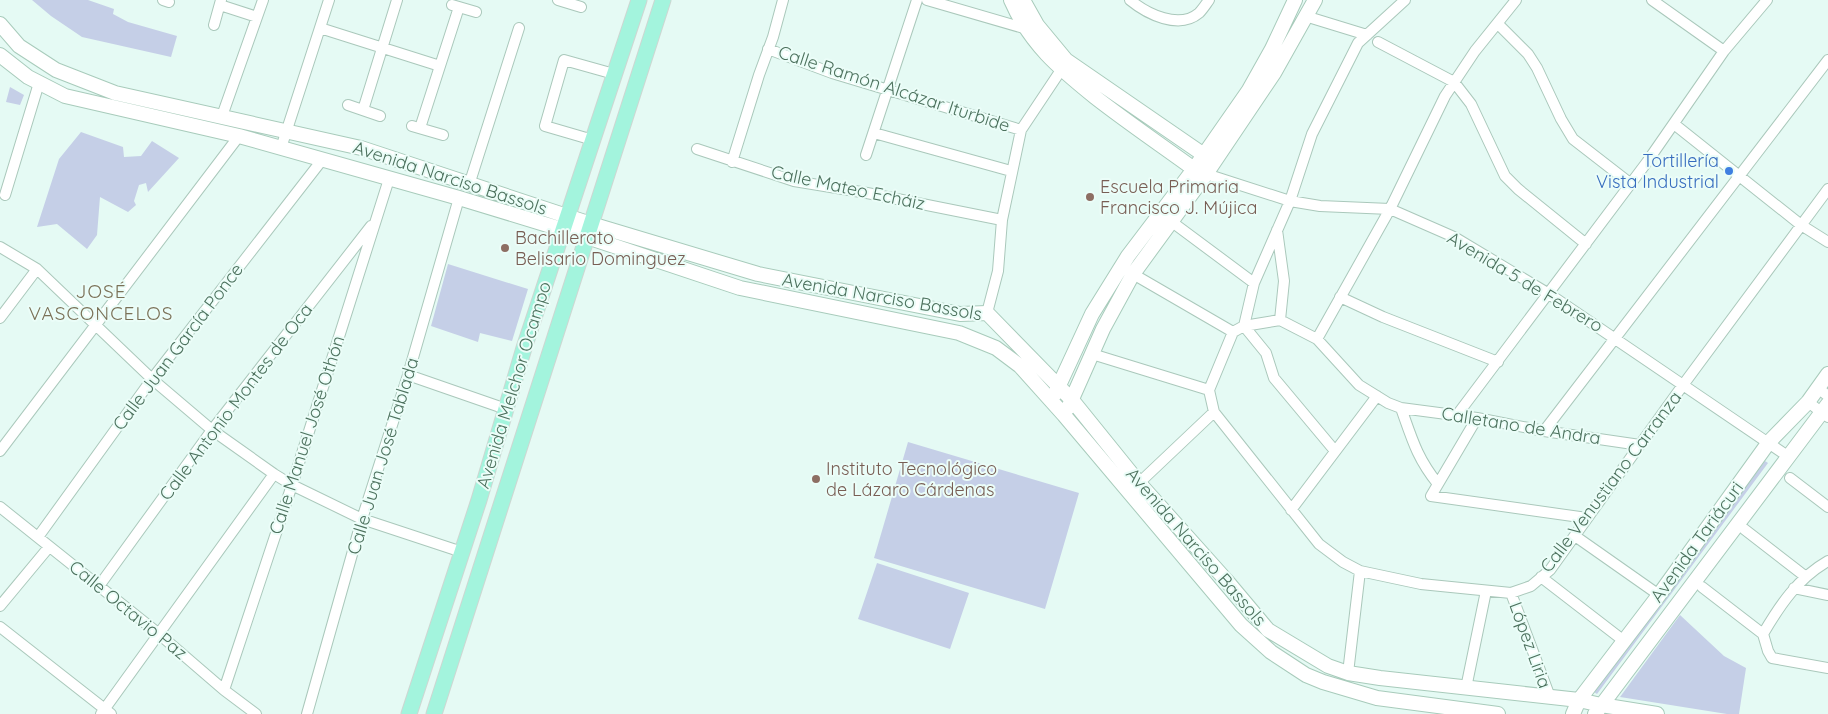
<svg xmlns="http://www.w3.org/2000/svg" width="1828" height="714" font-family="Quicksand,sans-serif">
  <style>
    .green { fill: #c5cfe7 }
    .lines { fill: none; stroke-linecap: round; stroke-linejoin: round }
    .street-casing { stroke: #aac8bb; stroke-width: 12 }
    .secondary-casing { stroke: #a8cbbb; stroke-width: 16 }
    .primary-casing { stroke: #cdd7d2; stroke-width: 17 }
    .street { stroke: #fff; stroke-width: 10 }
    .secondary { stroke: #fff; stroke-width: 14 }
    .primary { stroke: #a3f4dd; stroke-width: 15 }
    .shop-dot { fill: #3f7fe0; stroke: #ebfdf8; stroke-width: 2 }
    .education-dot { fill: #8d6e63; stroke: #ebfdf8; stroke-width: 2 }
    .labels { text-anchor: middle; stroke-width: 4; stroke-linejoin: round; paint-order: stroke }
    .street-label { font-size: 18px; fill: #4c715d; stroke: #ebfdf8 }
    .shop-label { font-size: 18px; fill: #366cbe; stroke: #ebfdf8; text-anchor: end }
    .education-label { font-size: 18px; fill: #785e54; stroke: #ebfdf8; text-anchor: start }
    .neighbourhood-label { font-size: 19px; letter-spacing: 1px; fill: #7a7157; stroke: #ebfdf8 }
  </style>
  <rect width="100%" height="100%" fill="#e5faf4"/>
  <path class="green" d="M 32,0 L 88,0 L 114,9 L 113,14 L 128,22 L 177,36 L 171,57 L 82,37 L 51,16 Z
    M 10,87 L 24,95 L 20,105 L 6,102 Z
    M 81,132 L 123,147 L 124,157 L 141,156 L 152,141 L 179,158 L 148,192 L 146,183 L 139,185 L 134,201 L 136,205 L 128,212 L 100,197 L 97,235 L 87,249 L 57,224 L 37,227 L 59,159 Z
    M 448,264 L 528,289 L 512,341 L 480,333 L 478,342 L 431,326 Z
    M 908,442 L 1079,493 L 1045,609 L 874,558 Z
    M 1765,461 L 1768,463 L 1597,694 L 1594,692 Z
    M 877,563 L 969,593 L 950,649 L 858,619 Z
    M 1680,615 L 1724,656 L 1746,668 L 1739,714 L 1727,714 L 1620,697 Z"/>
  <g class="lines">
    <defs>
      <path id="street" d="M 163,0 L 169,2
        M 558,0 L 581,7
        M 927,0 L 1027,29
        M 1130,0 C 1147,14 1179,30 1199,13 C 1203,9 1206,4 1209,0
        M 1405,0 L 1358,43 L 1312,134 L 1290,201 L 1254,283 L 1244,326 L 1233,332 L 1209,390 L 1214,412 L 1319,544 L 1343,562 L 1360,571 L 1421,584 L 1511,593 L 1531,586 L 1550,570 L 1683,385 L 1828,189
        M 1652,0 L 1724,51
        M 220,5 L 257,17
        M 452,5 L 476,12
        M 1305,16 L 1367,35
        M 1498,24 L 1528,54 L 1537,68 L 1561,119 L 1573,139 L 1631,184
        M 214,25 L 221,0
        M 320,28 L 440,66
        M 1378,42 L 1454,82 L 1471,104 L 1505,176 L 1518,189 L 1586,244
        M 768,49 L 832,73 L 1021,130
        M 348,105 L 380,116
        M 363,110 L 397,0
        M 222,116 L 263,0
        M 1674,124 L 1801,225 L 1828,242
        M 412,126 L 443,135
        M 420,128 L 459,7
        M 874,133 L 1011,171
        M 593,140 L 545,126 L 564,60 L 614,74
        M 281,148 L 329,0
        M 697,149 L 794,181 L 867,193 L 1002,220
        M 866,155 L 917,0
        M 732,162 L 759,75 L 773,37 L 783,0
        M 1206,174 L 1290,201 L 1320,206 L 1390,209 L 1454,237 L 1549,294 L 1789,457
        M 469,185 L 519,28
        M 5,195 L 39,83
        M 1172,222 L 1254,283
        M 1277,230 L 1284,281 L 1280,320
        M 0,247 L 37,269 L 152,379 L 212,430 L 274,474 L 292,485 L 362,519 L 462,552
        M 1133,274 L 1233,332
        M 1340,297 L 1383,317 L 1498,362
        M 987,313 L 998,271 L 1002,220 L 1021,130 L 1061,70
        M 0,318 L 37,269
        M 1280,320 L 1317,339 L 1359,385 L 1388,403 L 1401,408 L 1477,418 L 1544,431 L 1640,445
        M 1244,326 L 1266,353 L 1274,378 L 1335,451
        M 1244,326 L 1280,320
        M 1317,339 L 1390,209 L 1445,96 L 1475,51 L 1516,0
        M 1092,354 L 1209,390
        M 408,375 L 506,409
        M 1818,388 L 1828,396
        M 1808,402 L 1828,417
        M 1401,408 C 1412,439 1417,458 1438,484
        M 1457,415 L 1647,162 L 1724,51 L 1767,0
        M 1477,418 L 1431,496 L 1587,518
        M 1544,431 L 1828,60
        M 0,451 L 239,136
        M 1790,478 L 1828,507
        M 1139,483 L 1214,412
        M 0,507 L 159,634 L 224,690 L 256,714
        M 1291,510 L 1377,396
        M 1744,529 L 1806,577
        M 1575,536 L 1659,595
        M 38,537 L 152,379 L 322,160
        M 1541,577 L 1624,641
        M 99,586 L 212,430 L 371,226
        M 1702,587 L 1763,634 C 1780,605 1798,578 1828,561
        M 1794,588 L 1828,595
        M 1511,593 L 1550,697
        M 0,606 L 49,547
        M 0,627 L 111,714
        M 1763,634 L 1768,651 L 1772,658 L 1828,668
        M 1348,673 L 1360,571
        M 1466,688 L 1486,591
        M 224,690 L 292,485 L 389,179
        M 101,714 L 274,474
        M 307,714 L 362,519 L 408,375 L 459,198"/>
      <path id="secondary" d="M 1011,0 C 1030,44 1059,68 1095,97 C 1127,122 1161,145 1194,169 L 1202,173
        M 1023,0 L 1037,25 L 1066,60 L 1204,155 L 1210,161
        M 0,24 L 19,46 L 56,70 L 115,93 L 361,148 L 591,224 L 758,274 L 960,314 L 987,313 L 1072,400 L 1139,483 L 1226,580 L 1268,630 L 1328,666 L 1348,673 L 1380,678 L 1579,700 L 1601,705 L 1657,714
        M 0,55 L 28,77 L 65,96 L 239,136 L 459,198 L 587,237 L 740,288 L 959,333 L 996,348 L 1020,366 L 1064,415 L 1241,625 L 1271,652 L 1306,675 L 1323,682 L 1377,698 L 1498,714
        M 1055,394 L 1092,314 L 1128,256 L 1194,169 L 1249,90 L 1272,49 L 1295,0
        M 1068,408 L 1103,329 L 1133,274 L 1206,174 L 1274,73 L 1315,0
        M 1573,714 L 1579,700 L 1659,595 L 1769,442 L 1808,402 L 1828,374
        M 1595,714 L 1828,404"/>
      <path id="primary" d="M 409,714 L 479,500 L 524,348 L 639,0
        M 434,714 L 663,0"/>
    </defs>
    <use href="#street" class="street-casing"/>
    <use href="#secondary" class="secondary-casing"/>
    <use href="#primary" class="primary-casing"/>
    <use href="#street" class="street"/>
    <use href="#secondary" class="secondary"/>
    <use href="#primary" class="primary"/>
  </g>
  <circle class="shop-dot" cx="1729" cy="171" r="5"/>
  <g class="education-dot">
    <circle cx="1090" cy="197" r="5"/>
    <circle cx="505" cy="248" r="5"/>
    <circle cx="816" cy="479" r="5"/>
  </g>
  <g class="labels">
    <g class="street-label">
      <text transform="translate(894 89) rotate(18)" y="6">Calle Ramón Alcázar Iturbide</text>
      <text transform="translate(450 178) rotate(18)" y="6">Avenida Narciso Bassols</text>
      <text transform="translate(848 188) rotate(12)" y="6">Calle Mateo Echáiz</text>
      <text transform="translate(1525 282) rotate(31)" y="6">Avenida 5 de Febrero</text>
      <text transform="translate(882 297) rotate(10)" y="6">Avenida Narciso Bassols</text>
      <text transform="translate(178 347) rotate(-53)" y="6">Calle Juan García Ponce</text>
      <text transform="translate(514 385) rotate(-73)" y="6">Avenida Melchor Ocampo</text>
      <text transform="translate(236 402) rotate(-53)" y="6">Calle Antonio Montes de Oca</text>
      <text transform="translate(1521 426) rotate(9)" y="6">Calletano de Andra</text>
      <text transform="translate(307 435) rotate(-72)" y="6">Calle Manuel José Othón</text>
      <text transform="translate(383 456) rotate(-73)" y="6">Calle Juan José Tablada</text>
      <text transform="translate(1611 482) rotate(-53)" y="6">Calle Venustiano Carranza</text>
      <text transform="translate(1697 542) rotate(-54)" y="6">Avenida Tariácuri</text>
      <text transform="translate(1196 547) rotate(49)" y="6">Avenida Narciso Bassols</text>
      <text transform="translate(128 610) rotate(39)" y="6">Calle Octavio Paz</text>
      <text transform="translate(1530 645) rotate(70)" y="6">López Liria</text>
    </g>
    <g class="shop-label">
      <text x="1719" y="167">Tortillería<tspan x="1719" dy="21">Vista Industrial</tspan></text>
    </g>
    <g class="education-label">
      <text x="1100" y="193">Escuela Primaria<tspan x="1100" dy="21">Francisco J. Mújica</tspan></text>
      <text x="515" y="244">Bachillerato<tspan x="515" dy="21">Belisario Dominguez</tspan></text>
      <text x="826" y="475">Instituto Tecnológico<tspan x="826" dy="21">de Lázaro Cárdenas</tspan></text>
    </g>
    <g class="neighbourhood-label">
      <text x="101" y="298">JOSÉ<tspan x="101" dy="22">VASCONCELOS</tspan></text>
    </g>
  </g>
</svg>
